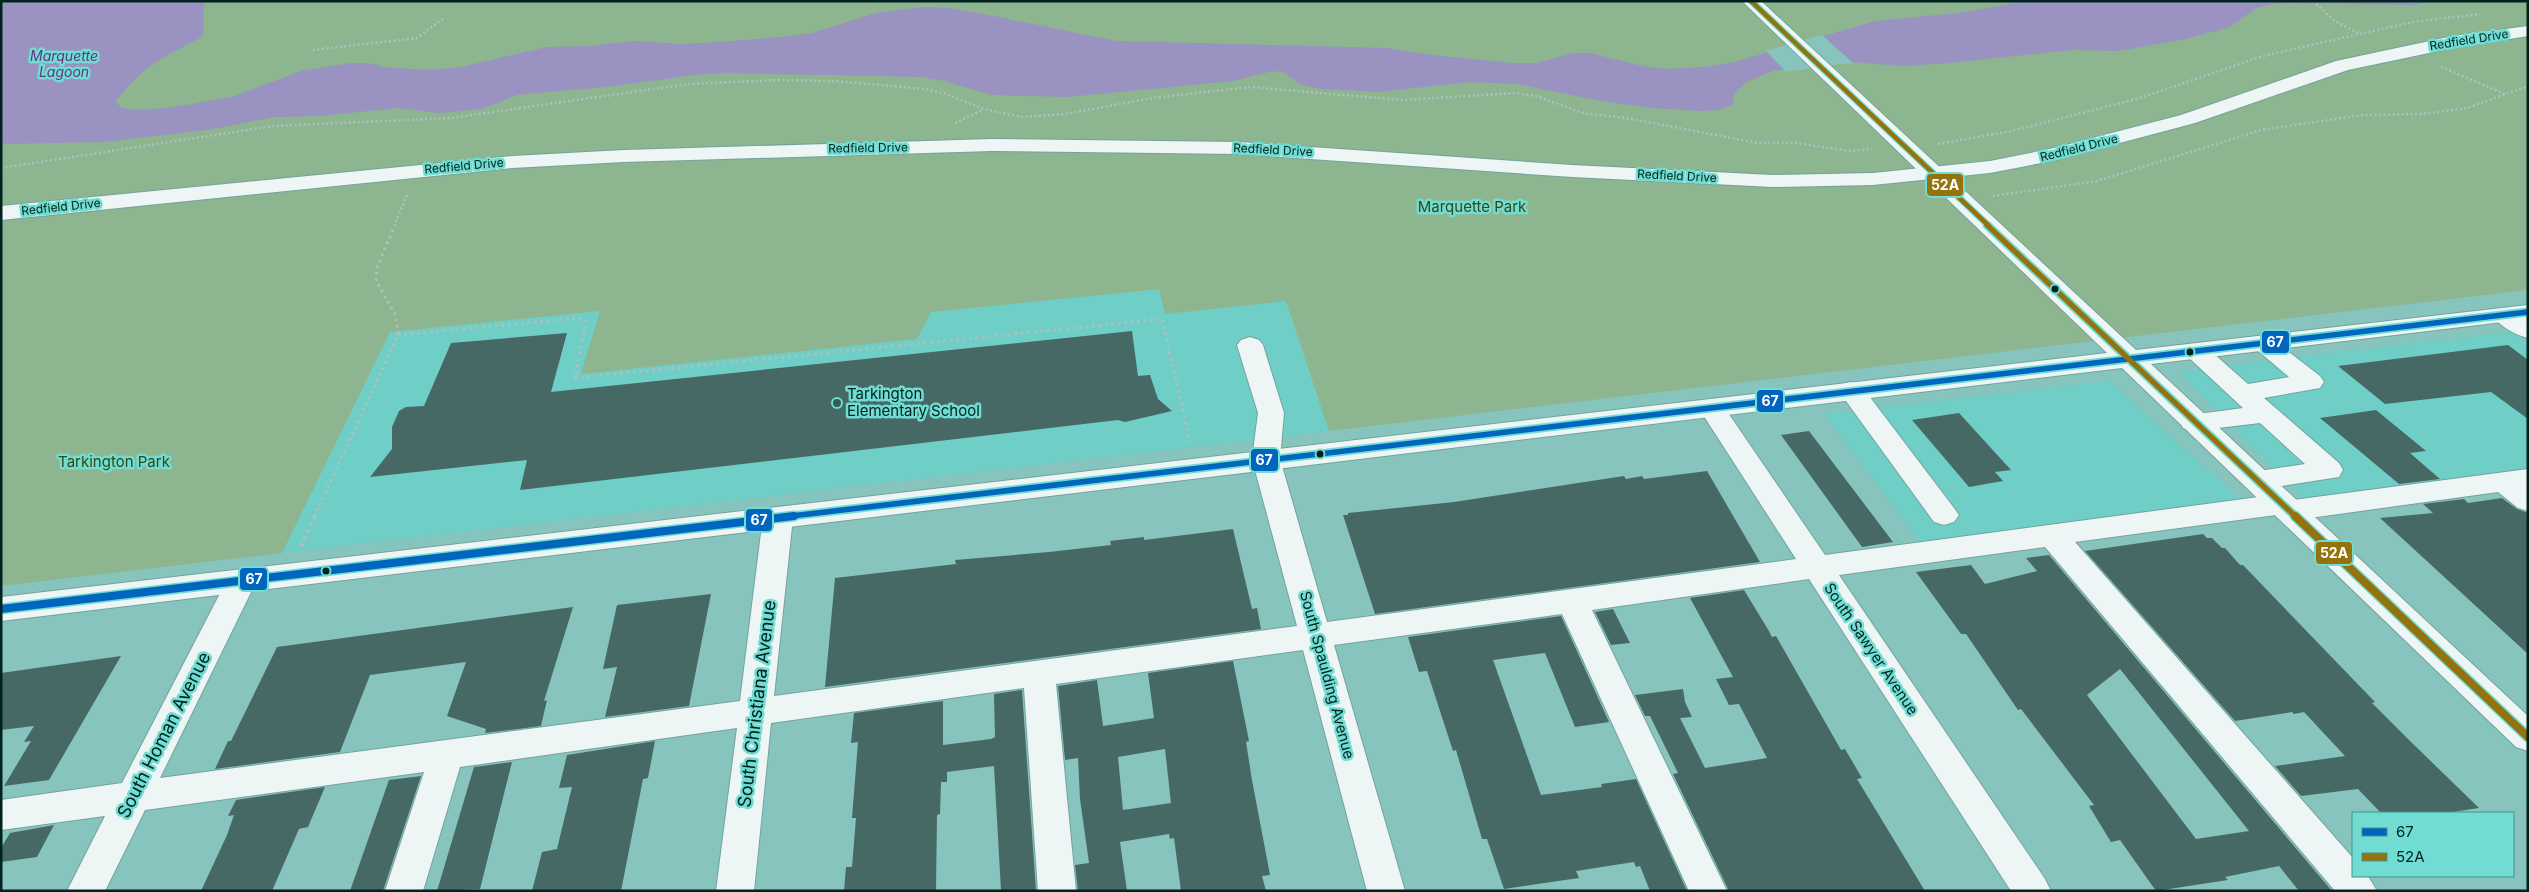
<svg xmlns="http://www.w3.org/2000/svg" width="2529" height="892" font-family="Inter,sans-serif">
  <style>
    .built { fill: #6fcec6 }
    .green { fill: #8cb590 }
    .water { fill: #9a92c1 }
    .pier { fill: #88c4be }
    .building { fill: #476966; fill-rule: evenodd }
    .lines { fill: none; stroke-linecap: round; stroke-linejoin: round }
    .minor-casing { stroke: #73a39e; stroke-width: 2 }
    .major-casing { stroke: #73a39e; stroke-width: 2 }
    .path-far2 { stroke: #afc1bf; stroke-width: 2.5; stroke-dasharray: 2 2.5; stroke-linecap: butt }
    .path-far1 { stroke: #afc1bf; stroke-width: 3; stroke-dasharray: 2.5 4; stroke-linecap: butt }
    .path { stroke: #afc1bf; stroke-width: 4; stroke-dasharray: 3 4.5; stroke-linecap: butt }
    .minor { fill: #edf6f5; fill-rule: evenodd }
    .major { fill: #edf6f5; fill-rule: evenodd }
    .bus-1-far1-casing { stroke: #70dcd2; stroke-width: 9 }
    .bus-1-casing { stroke: #70dcd2; stroke-width: 11 }
    .bus-2-far2-casing { stroke: #70dcd2; stroke-width: 7 }
    .bus-2-far1-casing { stroke: #70dcd2; stroke-width: 9 }
    .bus-2-casing { stroke: #70dcd2; stroke-width: 11 }
    .bus-1-far1 { stroke: #0065bd; stroke-width: 5.5 }
    .bus-1 { stroke: #0065bd; stroke-width: 8 }
    .bus-2-far2 { stroke: #94720d; stroke-width: 4.5 }
    .bus-2-far1 { stroke: #94720d; stroke-width: 5.5 }
    .bus-2 { stroke: #94720d; stroke-width: 8 }
    .bus-dot { fill: #002320; stroke: #70dcd2; stroke-width: 2 }
    .poi-dot { fill: #305b57; stroke: #70dcd2; stroke-width: 2 }
    .labels { text-anchor: middle; stroke-width: 5; stroke-linejoin: round; paint-order: stroke }
    .far-street-label { font-size: 12px; fill: #002320; stroke: #70dcd2 }
    .far-water-label { font-size: 14px; font-style: italic; fill: #623487; stroke: #70dcd2 }
    .park-label { font-size: 15px; fill: #344812; stroke: #70dcd2 }
    .poi-label { font-size: 15px; fill: #002320; stroke: #70dcd2; text-anchor: start }
    .street-label { font-size: 15px; fill: #002320; stroke: #70dcd2 }
    .near-street-label { font-size: 18px; fill: #002320; stroke: #70dcd2 }
    .line-badge { stroke: #70dcd2; stroke-width: 2 }
    .badge-label { font-size: 14px; text-anchor: middle; font-weight: bold; fill: #fff }
  </style>
  <rect width="100%" height="100%" fill="#88c4be"/>
  <path class="built" d="M 1160,289 L 1165,314 L 1286,301 L 1329,431 L 282,553 L 390,332 L 601,311 L 582,374 L 917,339 L 930,312 Z
    M 2512,332 L 2528,343 L 2528,478 L 2314,507 L 2250,446 L 2178,371 Z
    M 2109,381 L 2250,508 L 1928,552 L 1824,414 Z"/>
  <path class="green" d="M 1,1 L 2528,1 L 2528,290 L 1329,431 L 1286,301 L 1165,314 L 1159,289 L 931,312 L 917,339 L 581,374 L 600,311 L 390,332 L 282,553 L 1,586 Z"/>
  <path class="water" d="M 1,1 L 206,1 C 200,13 206,24 202,37 C 162,58 145,64 116,101 L 120,107 L 134,110 L 155,109 L 187,105 L 235,96 L 301,71 L 351,63 L 368,63 L 383,67 L 429,70 L 461,67 L 547,47 L 589,46 L 635,41 L 679,44 L 706,43 L 782,37 L 812,33 L 876,13 L 926,7 L 948,8 L 974,12 L 1116,41 L 1385,48 L 1440,56 L 1512,63 L 1536,63 L 1574,53 L 1590,53 L 1642,66 L 1665,69 L 1704,67 L 1735,62 L 1875,21 L 1959,13 L 2026,1 L 2434,1 L 2414,5 L 2278,3 L 2256,8 L 2230,27 L 2186,39 L 2118,51 L 2073,50 L 1950,63 L 1903,66 L 1839,61 L 1773,71 L 1748,81 L 1734,94 L 1733,104 L 1720,110 L 1698,111 L 1652,108 L 1600,101 L 1516,84 L 1469,82 L 1379,92 L 1322,89 L 1299,84 L 1285,73 L 1273,71 L 1233,81 L 1068,97 L 992,95 L 944,81 L 922,77 L 726,73 L 694,75 L 615,86 L 517,95 L 482,109 L 439,113 L 398,108 L 321,116 L 275,117 L 213,129 L 106,142 L 1,144 Z"/>
  <path class="pier" d="M 1822,35 L 1854,64 L 1839,64 L 1786,72 L 1766,51 Z"/>
  <path class="building" d="M 1132,331 L 1138,376 L 1150,375 L 1158,399 L 1172,411 L 1125,422 L 1118,420 L 520,490 L 527,460 L 370,477 L 392,449 L 392,427 L 399,411 L 406,407 L 424,406 L 451,343 L 567,333 L 551,392 Z
    M 2508,345 L 2528,360 L 2528,419 L 2491,392 L 2385,404 L 2338,366 Z
    M 2376,410 L 2426,451 L 2410,453 L 2440,479 L 2399,484 L 2320,418 Z
    M 1959,413 L 2011,470 L 1995,472 L 2003,481 L 1969,487 L 1912,420 Z
    M 1809,431 L 1893,542 L 1862,547 L 1781,435 Z
    M 1707,471 L 1760,562 L 1375,614 L 1343,515 L 1348,515 L 1348,513 L 1454,502 L 1624,476 L 1626,479 L 1642,476 L 1644,479 Z
    M 2502,498 L 2517,509 L 2528,513 L 2528,654 L 2380,518 L 2433,513 L 2423,504 L 2464,499 L 2468,503 Z
    M 1233,529 L 1252,609 L 1257,608 L 1261,629 L 825,687 L 835,578 L 956,564 L 955,560 L 1049,552 L 1111,545 L 1110,541 L 1144,537 L 1144,540 Z
    M 2203,534 L 2207,538 L 2212,538 L 2222,548 L 2225,548 L 2240,565 L 2243,565 L 2375,702 L 2372,703 L 2408,739 L 2479,808 L 2446,813 L 2381,813 L 2358,789 L 2301,796 L 2275,766 L 2345,756 L 2304,712 L 2294,714 L 2292,712 L 2235,721 L 2085,551 Z
    M 2049,555 L 2332,891 L 2299,891 L 2279,866 L 2225,877 L 2228,880 L 2156,891 L 2120,840 L 2111,842 L 2089,806 L 2094,805 L 2021,709 L 2018,710 L 1966,634 L 1961,634 L 1916,572 L 1971,565 L 1985,584 L 2037,571 L 2026,558 ZM 2120,669 L 2249,831 L 2196,839 L 2087,695 Z
    M 1744,590 L 1769,631 L 1772,637 L 1776,636 L 1841,750 L 1845,749 L 1862,778 L 1857,779 L 1925,891 L 1729,891 L 1673,774 L 1678,773 L 1650,716 L 1645,716 L 1635,695 L 1683,689 L 1685,702 L 1692,717 L 1680,718 L 1705,768 L 1767,758 L 1739,704 L 1729,705 L 1716,679 L 1733,677 L 1690,598 Z
    M 711,594 L 689,706 L 605,717 L 617,667 L 603,669 L 617,605 Z
    M 573,607 L 544,701 L 547,700 L 541,726 L 485,733 L 486,729 L 447,716 L 466,662 L 370,675 L 340,752 L 215,769 L 228,741 L 231,741 L 277,647 Z
    M 1613,609 L 1630,643 L 1611,645 L 1595,612 Z
    M 1561,616 L 1609,722 L 1575,727 L 1545,653 L 1493,660 L 1541,795 L 1602,787 L 1601,784 L 1636,779 L 1687,891 L 1650,891 L 1640,866 L 1636,867 L 1634,862 L 1576,871 L 1579,878 L 1504,889 L 1487,839 L 1482,839 L 1456,750 L 1453,751 L 1427,671 L 1419,672 L 1408,637 Z
    M 121,656 L 49,780 L 4,786 L 31,741 L 24,742 L 34,726 L 1,730 L 1,673 Z
    M 1233,661 L 1249,741 L 1246,742 L 1252,780 L 1270,875 L 1262,876 L 1266,891 L 1181,891 L 1174,838 L 1170,839 L 1169,834 L 1120,842 L 1127,891 L 1078,891 L 1075,865 L 1089,863 L 1080,799 L 1078,758 L 1065,760 L 1058,686 L 1097,680 L 1103,726 L 1154,718 L 1148,673 ZM 1165,749 L 1171,803 L 1123,810 L 1118,757 Z
    M 1022,690 L 1036,891 L 1001,891 L 994,766 L 947,772 L 947,782 L 941,782 L 940,814 L 937,815 L 936,891 L 844,891 L 846,867 L 852,867 L 856,818 L 852,818 L 858,742 L 851,743 L 854,713 L 943,701 L 943,745 L 991,739 L 995,737 L 994,694 Z
    M 655,741 L 648,778 L 643,779 L 621,891 L 532,891 L 542,852 L 557,849 L 572,787 L 559,788 L 567,755 Z
    M 512,762 L 480,889 L 437,891 L 474,767 Z
    M 421,776 L 383,891 L 350,891 L 389,780 Z
    M 325,787 L 308,827 L 299,829 L 272,891 L 201,891 L 227,835 L 234,815 L 228,816 L 236,800 Z
    M 54,825 L 37,857 L 1,862 L 1,848 L 10,833 Z"/>
  <g class="lines">
    <defs>
      <path id="minor" d="M 2528,26 L 2528,36 L 2453,48 L 2348,70 L 2195,123 L 2052,161 L 1990,173 L 1873,185 L 1773,187 L 1572,177 L 1239,154 L 992,151 L 624,162 L 512,168 L 1,220 L 1,206 L 512,156 L 624,150 L 992,139 L 1239,142 L 1572,165 L 1773,175 L 1873,173 L 1990,161 L 2050,149 L 2181,115 L 2336,61 L 2453,36 Z
        M 2504,308 L 2513,310 L 2528,320 L 2528,338 C 2515,335 2499,326 2492,315 L 2495,310 Z
        M 2263,336 L 2272,339 L 2320,376 L 2324,382 L 2320,388 L 2264,398 L 2339,463 L 2343,470 L 2339,477 L 2256,490 L 2246,487 L 2242,480 L 2246,473 L 2305,464 L 2260,423 L 2193,431 L 2183,428 L 2180,422 L 2183,416 L 2243,408 L 2187,356 L 2183,351 L 2187,346 L 2196,343 L 2205,346 L 2248,384 L 2289,377 L 2250,344 L 2254,339 Z
        M 1250,337 L 1259,340 L 1263,345 L 1284,413 L 1280,459 L 1327,622 L 1796,559 L 1698,407 L 1702,401 L 1711,399 L 1720,401 L 1825,555 L 2281,494 L 2291,497 L 2293,500 L 2528,469 L 2528,511 L 2518,508 L 2498,492 L 2288,521 L 2278,518 L 2276,515 L 2075,542 L 2353,858 L 2353,876 L 2368,876 L 2377,891 L 2335,891 L 2045,547 L 1839,575 L 2045,879 L 2051,891 L 2011,891 L 1809,579 L 1592,610 L 1727,891 L 1689,891 L 1562,614 L 1334,645 L 1405,891 L 1367,891 L 1303,650 L 1056,684 L 1076,891 L 1038,891 L 1024,688 L 771,723 L 754,891 L 716,891 L 737,728 L 460,767 L 423,891 L 385,891 L 424,772 L 145,810 L 105,891 L 67,891 L 105,816 L 1,830 L 1,800 L 122,783 L 227,580 L 231,572 L 242,569 L 253,572 L 257,580 L 160,778 L 740,701 L 763,517 L 768,510 L 778,507 L 788,510 L 793,517 L 774,696 L 1297,626 L 1252,459 L 1258,413 L 1237,345 L 1241,340 Z
        M 1851,382 L 1860,384 L 1954,508 L 1959,515 L 1954,522 L 1944,525 L 1934,522 L 1838,390 L 1842,384 Z"/>
      <path id="major" d="M 1742,1 L 1761,1 L 2136,350 L 2528,305 L 2528,319 L 2151,364 L 2528,716 L 2528,751 L 2516,747 L 2122,368 L 1,621 L 1,597 L 2107,353 Z"/>
    </defs>
    <use href="#minor" class="minor-casing"/>
    <use href="#major" class="major-casing"/>
    <path class="path-far2" d="M 2313,1 L 2335,21 L 2360,34
      M 313,50 L 417,38 L 444,18
      M 2441,67 L 2505,94
      M 955,123 L 983,110
      M 1938,144 L 2012,131 L 2140,98 L 2263,56 L 2413,22 L 2480,14
      M 1,168 L 273,126 L 451,118 L 688,84 L 778,80 L 836,81 L 925,89 L 946,94 L 984,109 L 1022,117 L 1065,114 L 1153,98 L 1250,87 L 1403,100 L 1515,93 L 1536,96 L 1583,113 L 1626,118 L 1758,143 L 1795,143 L 1850,151 L 1872,149
      M 1993,196 L 2097,181 L 2261,130 L 2363,115 L 2423,114 L 2467,108 L 2528,86
      M 394,226 L 407,195"/>
    <path class="path-far1" d="M 398,335 L 578,318 L 586,321 L 575,378 L 1162,319 L 1190,442
      M 314,517 L 398,335 L 396,316 L 376,281 L 377,267 L 395,225"/>
    <path class="path" d="M 301,546 L 315,516"/>
    <use href="#minor" class="minor"/>
    <use href="#major" class="major"/>
    <defs>
      <path id="bus-1-far1" d="M 783,517 L 2528,312"/>
      <path id="bus-1" d="M 1,609 L 794,516"/>
      <path id="bus-2-far2" d="M 1751,1 L 1989,226"/>
      <path id="bus-2-far1" d="M 1987,225 L 2296,517"/>
      <path id="bus-2" d="M 2295,516 L 2528,737"/>
    </defs>
    <use href="#bus-1-far1" class="bus-1-far1-casing"/>
    <use href="#bus-1" class="bus-1-casing"/>
    <use href="#bus-2-far2" class="bus-2-far2-casing"/>
    <use href="#bus-2-far1" class="bus-2-far1-casing"/>
    <use href="#bus-2" class="bus-2-casing"/>
    <use href="#bus-1-far1" class="bus-1-far1"/>
    <use href="#bus-1" class="bus-1"/>
    <use href="#bus-2-far2" class="bus-2-far2"/>
    <use href="#bus-2-far1" class="bus-2-far1"/>
    <use href="#bus-2" class="bus-2"/>
  </g>
  <g class="bus-dot">
    <circle cx="2055" cy="289" r="4.5"/>
    <circle cx="2190" cy="352" r="4.5"/>
    <circle cx="1320" cy="454" r="4.5"/>
    <circle cx="326" cy="571" r="4.5"/>
  </g>
  <circle class="poi-dot" cx="837" cy="403" r="5"/>
  <g class="labels">
    <g class="far-street-label">
      <text transform="translate(2469 40) rotate(-9)" y="4">Redfield Drive</text>
      <text transform="translate(868 148) rotate(-1)" y="4">Redfield Drive</text>
      <text transform="translate(2079 148) rotate(-14)" y="4">Redfield Drive</text>
      <text transform="translate(1273 150) rotate(3)" y="4">Redfield Drive</text>
      <text transform="translate(464 166) rotate(-5)" y="4">Redfield Drive</text>
      <text transform="translate(1677 176) rotate(3)" y="4">Redfield Drive</text>
      <text transform="translate(61 207) rotate(-6)" y="4">Redfield Drive</text>
    </g>
    <g class="far-water-label">
      <text x="64" y="61">Marquette<tspan x="64" dy="16">Lagoon</tspan></text>
    </g>
    <g class="park-label">
      <text x="1472" y="212">Marquette Park</text>
      <text x="114" y="467">Tarkington Park</text>
    </g>
    <g class="poi-label">
      <text x="847" y="399">Tarkington<tspan x="847" dy="17">Elementary School</tspan></text>
    </g>
    <g class="street-label">
      <text transform="translate(1871 649) rotate(56)" y="5">South Sawyer Avenue</text>
      <text transform="translate(1327 675) rotate(75)" y="5">South Spaulding Avenue</text>
    </g>
    <g class="near-street-label">
      <text transform="translate(757 704) rotate(-83)" y="6">South Christiana Avenue</text>
      <text transform="translate(164 735) rotate(-63)" y="6">South Homan Avenue</text>
    </g>
  </g>
  <g class="line-badge">
    <rect x="1926" y="173" width="38" height="24" rx="5" fill="#94720d"/>
    <rect x="2261" y="330" width="29" height="24" rx="5" fill="#0065bd"/>
    <rect x="1756" y="389" width="28" height="24" rx="5" fill="#0065bd"/>
    <rect x="1250" y="448" width="29" height="24" rx="5" fill="#0065bd"/>
    <rect x="745" y="508" width="28" height="24" rx="5" fill="#0065bd"/>
    <rect x="2315" y="541" width="38" height="24" rx="5" fill="#94720d"/>
    <rect x="239" y="567" width="29" height="24" rx="5" fill="#0065bd"/>
  </g>
  <g class="badge-label">
    <text x="1945" y="190">52A</text>
    <text x="2275" y="347">67</text>
    <text x="1770" y="406">67</text>
    <text x="1264" y="465">67</text>
    <text x="759" y="525">67</text>
    <text x="2334" y="558">52A</text>
    <text x="254" y="584">67</text>
  </g>
  <rect width="2529" height="892" fill="none" stroke="#002320" stroke-width="5"/>
  <rect x="2352" y="812" width="162" height="65" fill="#70dcd2" stroke="#43928b"/>
  <rect x="2362" y="828" width="25" height="8" fill="#0065bd" stroke="#43928b"/>
  <text x="2396" y="837" font-size="15" fill="#002320">67</text>
  <rect x="2362" y="853" width="25" height="8" fill="#94720d" stroke="#43928b"/>
  <text x="2396" y="862" font-size="15" fill="#002320">52A</text>
</svg>
